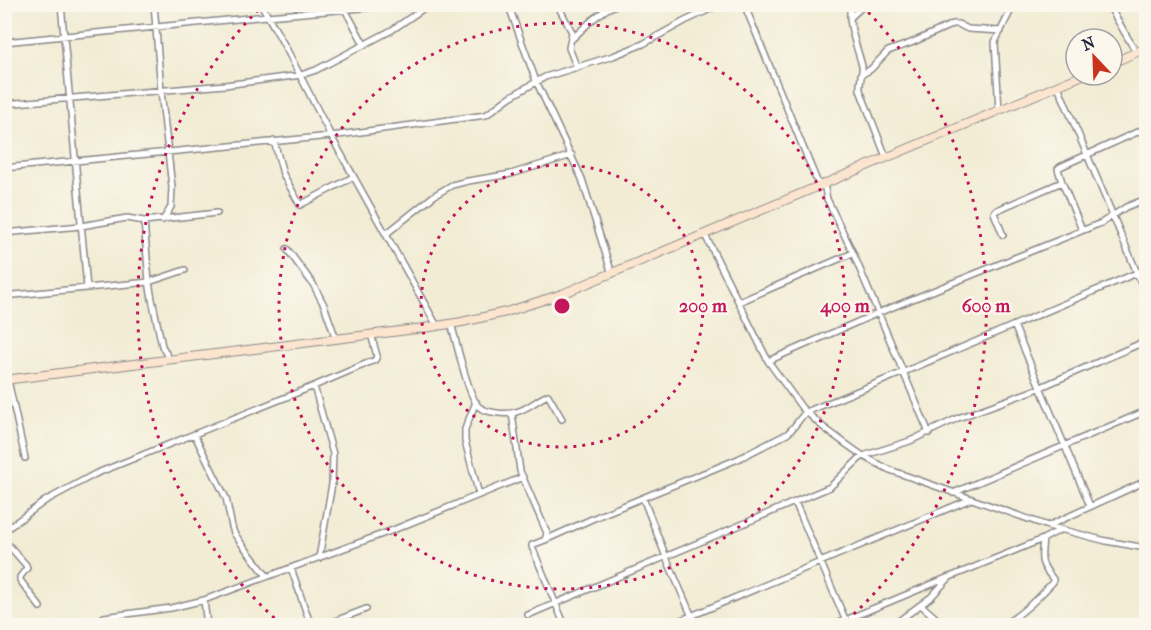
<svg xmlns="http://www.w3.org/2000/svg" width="1151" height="630" font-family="'IM FELL French Canon',serif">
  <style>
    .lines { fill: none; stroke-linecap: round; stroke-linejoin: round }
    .minor-casing { stroke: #8a8788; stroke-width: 8 }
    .secondary-casing { stroke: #8a8788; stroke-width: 10 }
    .minor { stroke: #fff; stroke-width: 5 }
    .secondary { stroke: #fce5cf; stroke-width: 8 }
    .ring { fill: none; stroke: #c2185b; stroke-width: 3; stroke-dasharray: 3 6 }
    .centre { fill: #c2185b; stroke: #fbf7ec; stroke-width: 3 }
    .ring-label { font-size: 18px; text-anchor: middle; font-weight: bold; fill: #c2185b; stroke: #fbf7ec; stroke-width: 5; stroke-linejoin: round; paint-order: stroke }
  </style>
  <rect width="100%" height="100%" fill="#fbf7ec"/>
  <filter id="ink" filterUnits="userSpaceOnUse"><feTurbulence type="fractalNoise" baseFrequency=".0167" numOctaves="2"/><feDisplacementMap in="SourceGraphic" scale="12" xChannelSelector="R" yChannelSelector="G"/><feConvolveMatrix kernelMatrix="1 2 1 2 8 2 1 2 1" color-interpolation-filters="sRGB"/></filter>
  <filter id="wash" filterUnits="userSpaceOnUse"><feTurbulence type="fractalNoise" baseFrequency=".008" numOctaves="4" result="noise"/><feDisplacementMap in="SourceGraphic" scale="24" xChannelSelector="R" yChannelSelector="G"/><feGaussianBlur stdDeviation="1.35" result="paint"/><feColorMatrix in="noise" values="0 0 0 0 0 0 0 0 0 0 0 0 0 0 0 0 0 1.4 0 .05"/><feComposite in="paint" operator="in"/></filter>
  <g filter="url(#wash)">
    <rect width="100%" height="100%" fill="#f2ecd4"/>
  </g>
  <g filter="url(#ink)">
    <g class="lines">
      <defs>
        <path id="minor" d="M 61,4 L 87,288
          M 154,4 L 161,91 L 172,187 L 171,207 L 163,220
          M 261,4 L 287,50 L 331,136 L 437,326
          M 342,4 L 364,44
          M 508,4 L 536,81 L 582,179 L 612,274
          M 557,4 L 572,32 L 569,48 L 577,68
          M 744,4 L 819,186
          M 850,4 L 850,18
          M 865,4 L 850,18 C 851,35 858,49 862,66 C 863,74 859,81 860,90 L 886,157
          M 1108,4 L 1136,52
          M 571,40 C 586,26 598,12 617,4
          M 4,42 L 267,16 L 409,4
          M 861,75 L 871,69 L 888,51 L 911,43 L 953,24 L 958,24 L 968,29 L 1001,31
          M 1058,86 L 1146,294
          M 4,104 L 225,85 L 301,75 L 316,70 L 392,30 L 430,4
          M 999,111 L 995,42 L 1012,8 L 1010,4
          M 274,141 L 283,174 L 300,205 L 353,177
          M 4,168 L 331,136 L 486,115 L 510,97 L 545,77 L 613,56 L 643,44 L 685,21 L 721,4
          M 824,184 L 827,199 L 853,253
          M 144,221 L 149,282 L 152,299 L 162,346 L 169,359
          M 1082,230 L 1062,182 L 1058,169 L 1060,167 L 1146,128
          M 4,233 L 81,226 L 127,218 L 144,221 L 217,213
          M 386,234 L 435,195 L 452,185 L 468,181 L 511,174 L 572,155
          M 705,235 L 768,361 L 802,408 L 823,427 L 846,444 L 863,456 L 890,470 L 1048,526 L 1106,541 L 1146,548
          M 1003,235 L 994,213 L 995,211 L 1062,182
          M 287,249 L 313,284 L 324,305 L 336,339
          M 4,296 L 149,282 L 185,270
          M 739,302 L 853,253 L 929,433
          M 451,323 C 456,340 468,397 479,407 C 487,413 506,415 516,412 C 528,409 538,399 548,395 L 562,419
          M 1014,325 L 1090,506
          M 768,361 L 878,313 L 1101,223 L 1126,207 L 1146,199
          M 8,380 L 25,458
          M 314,386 L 333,454 L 332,484 L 319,558
          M 476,402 L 465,429 L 465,441 L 479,495
          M 512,413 L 520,471 L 547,533 L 545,540 L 532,545 L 532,547 L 565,626
          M 194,434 L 226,498 L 232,527 L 234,533 L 241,543 L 267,576
          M 953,493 L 1146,411
          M 643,498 L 666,557 L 696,626
          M 795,502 L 845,619
          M 1048,526 L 1146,481
          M 4,531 L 45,501 L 95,474 L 314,386 L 375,360 L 377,356 L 371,334
          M 4,540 L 26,565 L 27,568 L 20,577 L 20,580 L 40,607
          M 545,540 L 603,514 L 738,459 L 787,434 C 794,428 799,419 806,412 L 904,372 L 1146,269
          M 291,568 L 311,626
          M 204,600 L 207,626
          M 921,605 L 945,626
          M 528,615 L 830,487 L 859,459 L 863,456 L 910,441 L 958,418 L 1032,391 L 1146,341
          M 104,617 L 171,608 L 204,600 L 388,532 L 523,477
          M 322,626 L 366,609
          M 667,626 L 971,499
          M 831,626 L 949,577
          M 892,626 L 931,597 L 950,577 L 1043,539 L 1060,530
          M 1002,626 C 1022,614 1037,599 1053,582 L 1053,579 C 1039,562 1041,560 1043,539"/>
        <path id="secondary" d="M 1112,63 L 1146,48
          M 4,380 L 424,328 L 462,322 L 506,312 L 562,294 L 1083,75"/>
      </defs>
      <use href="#minor" class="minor-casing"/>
      <use href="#secondary" class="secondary-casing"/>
      <use href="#minor" class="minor"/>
      <use href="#secondary" class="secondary"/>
    </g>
  </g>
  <g class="ring">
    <circle cx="562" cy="306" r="141"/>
    <circle cx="562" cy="306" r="283"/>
    <path d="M281 624A424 424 0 0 1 262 6M862 6A424 424 0 0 1 843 624"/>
  </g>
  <circle cx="562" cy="306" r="9" class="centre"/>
  <g class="ring-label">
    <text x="703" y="312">200 m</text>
    <text x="845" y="312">400 m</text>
    <text x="986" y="312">600 m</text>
  </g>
  <rect width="1151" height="630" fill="none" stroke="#fbf7ec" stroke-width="24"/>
  <g transform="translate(1094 57) rotate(337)"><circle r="28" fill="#fbf7ec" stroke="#a4a2a5" stroke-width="1.5"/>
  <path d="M0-4.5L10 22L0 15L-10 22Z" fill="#c8321e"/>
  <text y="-9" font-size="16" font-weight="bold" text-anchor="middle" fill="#22223b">N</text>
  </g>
</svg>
